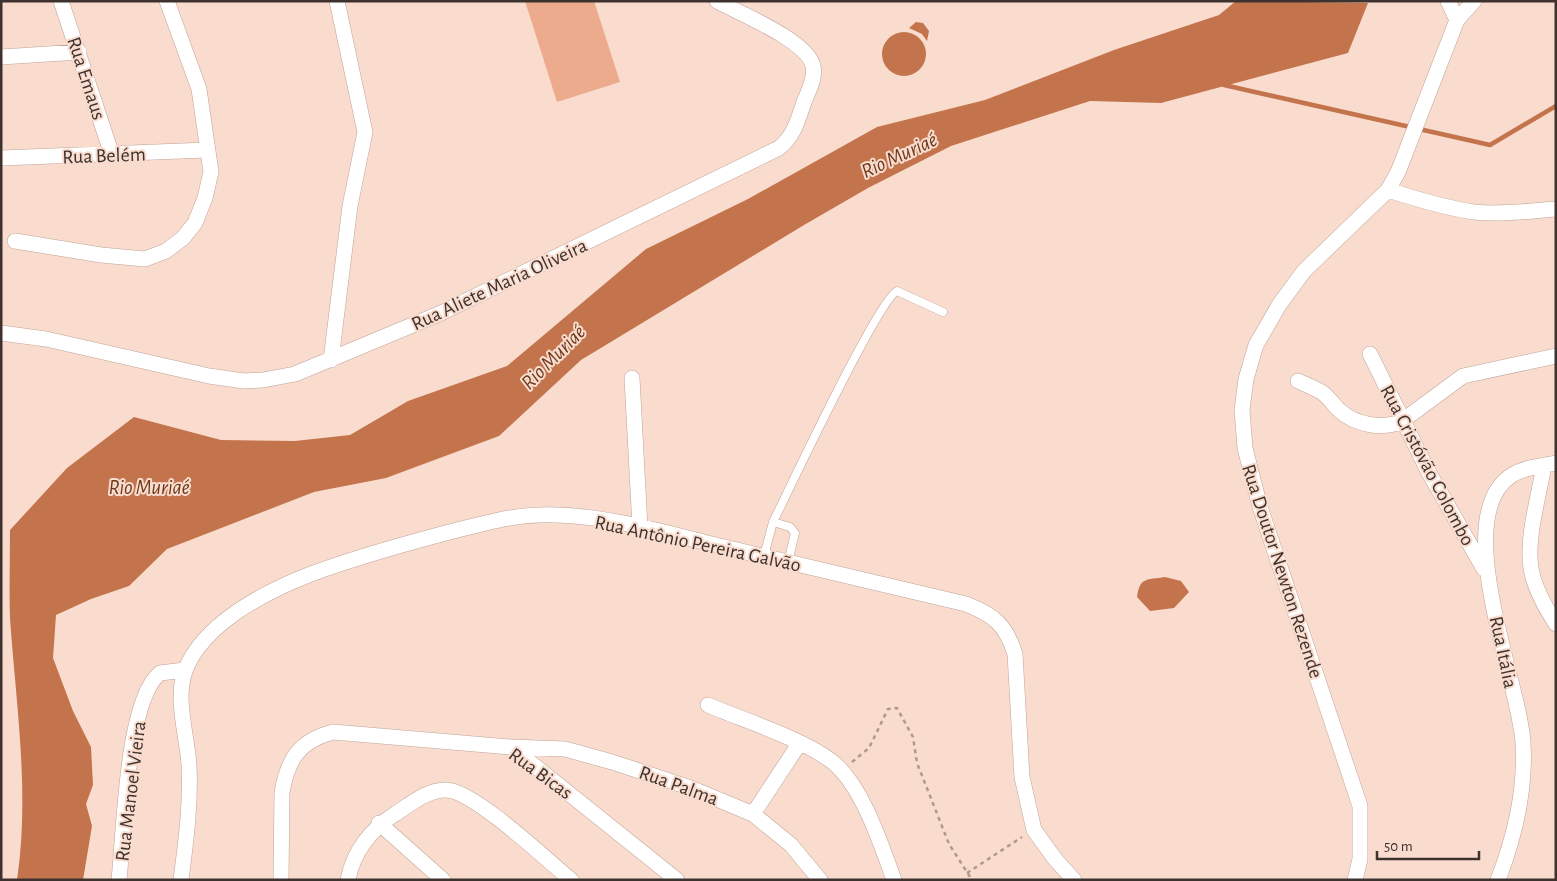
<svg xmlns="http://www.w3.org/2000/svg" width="1557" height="881" font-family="'Alegreya Sans',sans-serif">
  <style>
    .green { fill: #ebab8c }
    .water { fill: #c3744c }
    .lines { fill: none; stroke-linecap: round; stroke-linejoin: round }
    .stream { stroke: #c3744c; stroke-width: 4.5 }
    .lane-casing { stroke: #bfa497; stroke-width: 9 }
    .street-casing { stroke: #bfa497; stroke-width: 16 }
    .path { stroke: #b09a8f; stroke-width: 2.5; stroke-dasharray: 4 4; stroke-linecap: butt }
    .lane { stroke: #fff; stroke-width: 8 }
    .street { stroke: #fff; stroke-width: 15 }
    .labels { text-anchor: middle; stroke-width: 4; stroke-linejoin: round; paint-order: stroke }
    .street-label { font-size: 20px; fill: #3d322d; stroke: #f9dcce }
    .water-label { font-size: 21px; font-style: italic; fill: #6d381b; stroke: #f9dcce }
  </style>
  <rect width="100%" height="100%" fill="#f9dcce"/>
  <path class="green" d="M 525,1 L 594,1 L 620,82 L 557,102 Z"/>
  <path class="water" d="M 1236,1 L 1368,3 L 1348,53 L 1161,103 L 1090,101 L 951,146 L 868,188 L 804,225 L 581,360 L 499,436 L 386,478 L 314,492 L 167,549 L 129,586 L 91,599 L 56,615 L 53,658 L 73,711 L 91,747 L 93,785 L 86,804 L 92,826 L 83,880 L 17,880 C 30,793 16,705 10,618 C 9,589 10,559 10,530 L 67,468 L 134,417 L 221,440 L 295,441 L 350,435 L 408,401 L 507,366 L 646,249 L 748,199 L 877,127 L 985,100 L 1114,50 L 1219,15 Z
    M 916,22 L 923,23 L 929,31 L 927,41 L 922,34 L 909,28 Z
    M882 54a22 22 0 1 1 44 0a22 22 0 1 1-44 0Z
    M 1165,577 L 1181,581 L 1189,592 L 1174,608 L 1150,611 L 1137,597 C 1140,577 1146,580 1165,577 Z"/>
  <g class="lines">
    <path class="stream" d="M 1224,85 L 1490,145 L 1556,106"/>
    <defs>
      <path id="lane" d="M 773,522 L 790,527 L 795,533 L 788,562
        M 764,556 L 773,522 C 789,490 878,300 897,291 L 943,312"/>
      <path id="street" d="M 61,1 L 112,155
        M 1448,1 L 1457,20
        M 1,57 L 79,52
        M 1,158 L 207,150
        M 1388,190 C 1416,199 1445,208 1474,212 C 1501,215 1529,211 1556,209
        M 15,241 L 101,255 L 145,259 L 166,251 L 183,238 L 195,223 L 205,198 L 211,172 L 199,89 L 167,1
        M 1,333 L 46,339 L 209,376 L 244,381 L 263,380 L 295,374 L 439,314 L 779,148 C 794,136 798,120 804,102 C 808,92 816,78 813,66 C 808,41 739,13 717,1
        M 1370,354 L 1428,471 L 1484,569
        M 331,360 L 350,206 L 365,132 L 337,1
        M 632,378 L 640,527
        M 1298,381 C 1307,385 1315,388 1323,393 C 1329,398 1334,405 1339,410 C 1355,425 1383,430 1402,421 L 1463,376 L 1556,356
        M 1544,465 C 1539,496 1526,538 1531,568 C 1534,588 1545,607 1556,624
        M 708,705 C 743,720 800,738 830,760 C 861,782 881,844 894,880
        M 511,747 L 677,880
        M 753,814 L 799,744
        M 379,823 L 443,880
        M 119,880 C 124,835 126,700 160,673 L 185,670
        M 181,880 C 186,841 191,803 189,765 C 187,735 175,699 185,671 C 203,623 267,591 311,574 C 354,558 397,546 442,534 C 474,526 506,516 539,515 C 600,513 662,532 720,546 C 802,565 884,585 966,604 C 994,615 1006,625 1015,654 L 1022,777 L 1034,830 L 1055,859 L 1074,880
        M 281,880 L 282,792 C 288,759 299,741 333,732 L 511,747 L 565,749 L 612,762 L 688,787 L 753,814 L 791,845 L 820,880
        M 348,880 C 353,852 371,829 395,814 C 411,804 426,790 446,790 C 473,790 547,860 571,880
        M 1355,880 L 1360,859 L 1360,806 L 1260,507 L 1245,448 L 1242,410 L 1246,379 L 1256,345 L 1279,305 L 1304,271 L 1388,190 L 1398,172 L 1457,20 L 1474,1
        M 1498,880 C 1515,836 1526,791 1523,743 C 1520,683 1448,515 1512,475 C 1525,467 1541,466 1556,463"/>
    </defs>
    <use href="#lane" class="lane-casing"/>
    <use href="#street" class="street-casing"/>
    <path class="path" d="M 852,762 L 869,748 L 888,709 L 897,708 L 913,737 L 917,763 L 949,844 L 972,880
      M 967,873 L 1022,837"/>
    <use href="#lane" class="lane"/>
    <use href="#street" class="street"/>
  </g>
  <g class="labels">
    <g class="street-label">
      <text transform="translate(87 78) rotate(72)" y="7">Rua Emaus</text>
      <text transform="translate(104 155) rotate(-2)" y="7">Rua Belém</text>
      <text transform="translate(499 284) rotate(-25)" y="7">Rua Aliete Maria Oliveira</text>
      <text transform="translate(1428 465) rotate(62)" y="7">Rua Cristóvão Colombo</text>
      <text transform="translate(698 543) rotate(12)" y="7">Rua Antônio Pereira Galvão</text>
      <text transform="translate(1283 571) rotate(72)" y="7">Rua Doutor Newton Rezende</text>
      <text transform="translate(1504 652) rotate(78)" y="7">Rua Itália</text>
      <text transform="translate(541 773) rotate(36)" y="7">Rua Bicas</text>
      <text transform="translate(679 785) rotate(20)" y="7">Rua Palma</text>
      <text transform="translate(130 791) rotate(-83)" y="7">Rua Manoel Vieira</text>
    </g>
    <g class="water-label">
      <text transform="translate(899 155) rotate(-25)" y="7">Rio Muriaé</text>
      <text transform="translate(553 357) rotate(-45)" y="7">Rio Muriaé</text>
      <text x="149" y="494">Rio Muriaé</text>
    </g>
  </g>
  <rect width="1557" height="881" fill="none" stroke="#3d322d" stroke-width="5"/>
  <path d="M1377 851v8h102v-8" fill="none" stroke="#3d322d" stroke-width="2.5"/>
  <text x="1384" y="851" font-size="15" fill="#3d322d" stroke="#f9dcce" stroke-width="4" paint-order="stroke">50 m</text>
</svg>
